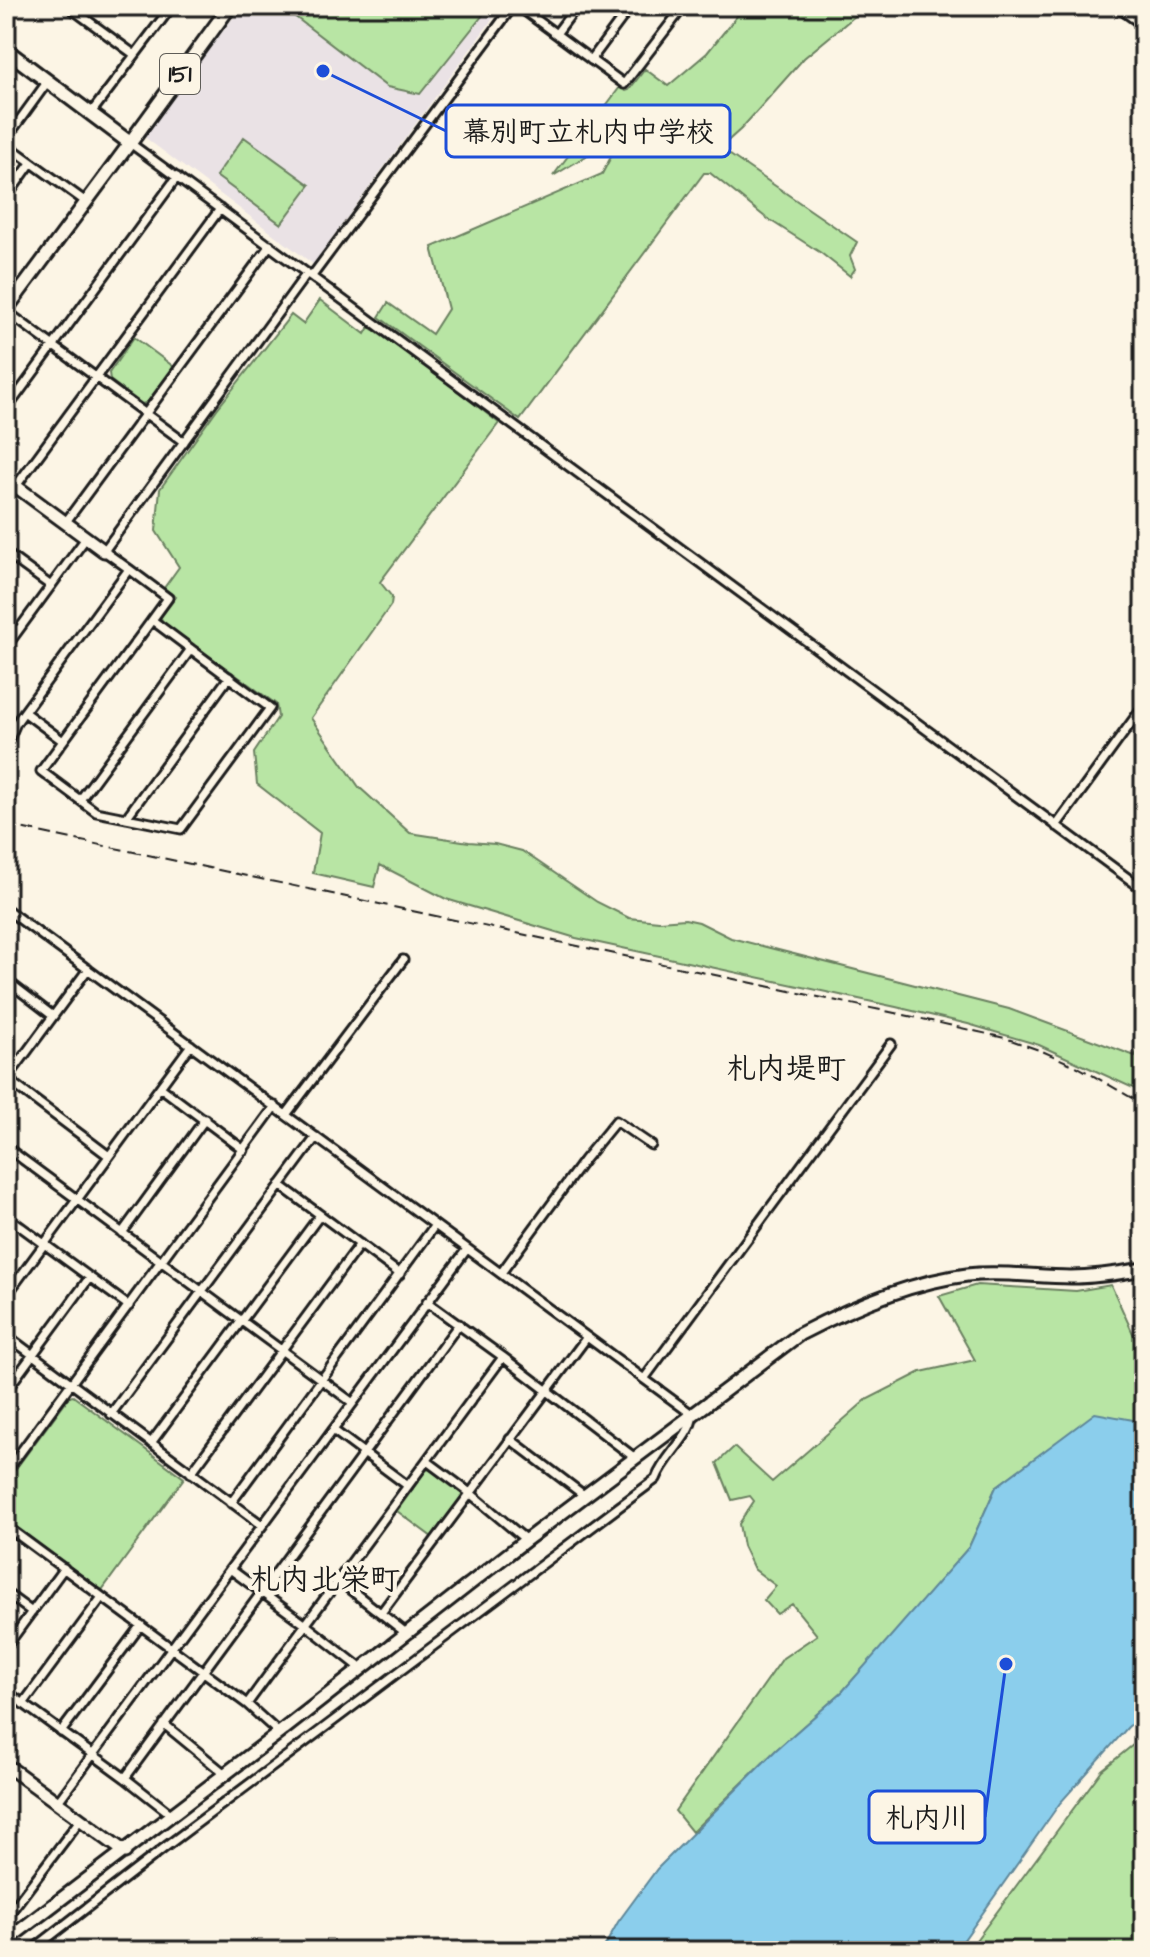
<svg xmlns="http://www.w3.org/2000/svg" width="1150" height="1957" font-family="'Architects Daughter','Klee One',sans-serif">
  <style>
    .built { fill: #eae2e5 }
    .green { fill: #b8e5a4; stroke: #6a8060; stroke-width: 2 }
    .water { fill: #8bceec; stroke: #5f8799; stroke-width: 2 }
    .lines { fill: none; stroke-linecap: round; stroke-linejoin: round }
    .street-casing { stroke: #1c1c1c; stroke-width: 13 }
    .secondary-casing { stroke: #1c1c1c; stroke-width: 17 }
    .primary-casing { stroke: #1c1c1c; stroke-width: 18 }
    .street { stroke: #fcf5e5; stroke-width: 7 }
    .secondary { stroke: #fcf5e5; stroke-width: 11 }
    .primary { stroke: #fcf5e5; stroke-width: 12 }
    .rail { stroke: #1c1c1c; stroke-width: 2; stroke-dasharray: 12 6; stroke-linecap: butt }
    .labels { text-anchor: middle; stroke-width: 8; stroke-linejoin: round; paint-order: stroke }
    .shield { fill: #fcf5e5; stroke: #5f5d58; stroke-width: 2 }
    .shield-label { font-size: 24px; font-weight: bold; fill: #1c1c1c }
    .quarter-label { font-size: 30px; font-weight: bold; fill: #1c1c1c; stroke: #fcf5e5 }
    .leader { fill: none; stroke: #1d4ed8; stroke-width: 3 }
    .callout-dot { fill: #1d4ed8; stroke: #fcf5e5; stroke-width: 3 }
    .callout { fill: #fcf5e5; stroke: #1d4ed8; stroke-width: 3 }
    .callout-label { font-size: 28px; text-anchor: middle; font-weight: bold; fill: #1c1c1c }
  </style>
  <rect width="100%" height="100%" fill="#fcf5e5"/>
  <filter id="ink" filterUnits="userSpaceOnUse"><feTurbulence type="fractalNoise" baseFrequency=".0125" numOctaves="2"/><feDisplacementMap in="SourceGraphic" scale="16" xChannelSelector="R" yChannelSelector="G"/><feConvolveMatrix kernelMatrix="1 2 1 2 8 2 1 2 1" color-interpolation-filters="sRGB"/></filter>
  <g filter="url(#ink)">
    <path class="built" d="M 242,6 L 502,6 L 313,264 L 143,136 Z"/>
    <path class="green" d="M 281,6 L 490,6 L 420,94 L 387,87 Z
      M 745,6 L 867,6 L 804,58 L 741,129 L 720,148 L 857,242 L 850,256 L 855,269 L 850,276 L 821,253 L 765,217 L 710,173 L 704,173 L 520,420 L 379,317 L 388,303 L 432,334 L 448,309 L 432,247 L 602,174 L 623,134 L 553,176 L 620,87 L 626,91 L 629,90 L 645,69 L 668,86 L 707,53 Z
      M 244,137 L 310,185 L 281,224 L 216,176 Z
      M 320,300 L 365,334 L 369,327 L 424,365 L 499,423 L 380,582 L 392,597 L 391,605 L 311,718 L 359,787 L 410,833 L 469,842 L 495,844 L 522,851 L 597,902 L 629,918 L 659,921 L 685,919 L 699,922 L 731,938 L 1009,1009 L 1135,1056 L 1144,1036 L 1144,1093 L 1039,1045 L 968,1024 L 896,1007 L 576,938 L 446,899 L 380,865 L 374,887 L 313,873 L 320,833 L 257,784 L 254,753 L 278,717 L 276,704 L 162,622 L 161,617 L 176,597 L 164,588 L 179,567 L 156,531 L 160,489 L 217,409 L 291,315 L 303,324 Z
      M 134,337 L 174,367 L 148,402 L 142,404 L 110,380 L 109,373 Z
      M 977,1285 L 1076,1291 L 1111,1285 L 1140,1349 L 1144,1347 L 1144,1422 L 1095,1414 L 996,1487 L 969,1547 L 893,1635 L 842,1692 L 776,1750 L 692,1832 L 675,1811 L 783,1658 L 817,1635 L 792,1604 L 777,1614 L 764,1600 L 776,1586 L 754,1569 L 743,1546 L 739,1524 L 754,1501 L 750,1496 L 732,1500 L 717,1463 L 734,1447 L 772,1482 L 866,1400 L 921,1372 L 975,1360 L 939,1296 Z
      M 73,1396 L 184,1478 L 102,1590 L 6,1520 L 6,1482 L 69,1397 Z
      M 430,1469 L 462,1493 L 462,1497 L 432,1537 L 397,1511 L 426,1470 Z
      M 1144,1736 L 1144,1951 L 968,1951 L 1102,1770 Z"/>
    <path class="water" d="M 1095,1413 L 1144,1422 L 1144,1714 L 1128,1727 L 1060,1803 L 956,1951 L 602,1951 L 618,1922 L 657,1869 L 776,1750 L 842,1692 L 969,1547 L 996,1487 Z"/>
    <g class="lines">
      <defs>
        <path id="street" d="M 68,6 L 135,55
          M 518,6 L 624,84 L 684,6
          M 1116,6 L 1144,26
          M 556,34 L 577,6
          M 591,60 L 631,6
          M 91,113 L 172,6
          M 6,139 L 48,81
          M 130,143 L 1144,890
          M 6,144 L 86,202
          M 6,198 L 31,163
          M 312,276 L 513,6
          M 6,311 L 184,442
          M 6,410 L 177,177
          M 16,486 L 220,209
          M 65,523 L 270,245
          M 6,553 L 51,586
          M 129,569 L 168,598 L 152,620 L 41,771 L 96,812 L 181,829 L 270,708 L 152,620
          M 6,623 L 17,631
          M 6,647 L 86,538
          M 24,712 L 63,741
          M 6,746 L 16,723 L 129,569 L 104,551 L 307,273
          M 80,800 L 191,649
          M 126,818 L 229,677
          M 1056,826 L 1144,705
          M 6,909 L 693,1415 C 690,1438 665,1455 656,1479 L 164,1848 L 31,1951
          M 6,980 L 53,1016
          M 7,1079 L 109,1156
          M 6,1080 L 88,969
          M 160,1087 L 244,1150
          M 286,1115 L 403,960
          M 6,1147 L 353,1403
          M 280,1185 L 400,1274
          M 6,1216 L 129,1306
          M 122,1233 L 205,1119
          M 501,1273 L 584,1160 L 616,1121 L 651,1145
          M 6,1296 L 191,1045
          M 427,1302 L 503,1357 L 635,1458
          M 6,1335 L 262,1525
          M 644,1379 L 891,1044
          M 6,1391 L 90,1277
          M 111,1414 L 316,1137
          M 333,1430 L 408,1486
          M 510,1439 L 585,1496
          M 151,1443 L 320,1215
          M 427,1461 L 470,1493 L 526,1540
          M 6,1472 L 275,1106
          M 191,1473 L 360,1244
          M 231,1503 L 435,1225
          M 6,1526 L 247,1704 L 279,1733
          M 230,1569 L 306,1625 L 362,1669
          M 338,1580 L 406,1633
          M 6,1593 L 32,1612
          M 381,1613 L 587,1337
          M 6,1647 L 64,1568
          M 6,1691 L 125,1778 L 172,1815
          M 23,1704 L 102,1597
          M 247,1704 L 503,1357
          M 164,1724 L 225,1774
          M 61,1732 L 141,1625
          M 125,1778 L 459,1324
          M 57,1803 L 467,1249
          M 6,1918 L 80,1820"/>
        <path id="secondary" d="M 6,310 L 130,143
          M 6,479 L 104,551
          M 6,1765 L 125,1852
          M 6,1941 L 279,1733 L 526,1540 L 800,1334 C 850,1308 910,1282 967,1275 C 1002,1271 1036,1277 1071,1277 C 1096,1277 1120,1273 1144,1269"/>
        <path id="primary" d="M 6,50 L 130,143 L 230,6"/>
      </defs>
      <use href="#street" class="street-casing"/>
      <use href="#secondary" class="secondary-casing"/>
      <use href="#primary" class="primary-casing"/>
      <use href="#street" class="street"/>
      <use href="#secondary" class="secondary"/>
      <use href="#primary" class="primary"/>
      <path class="rail" d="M 6,825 L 918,1018 L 1005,1038 L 1042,1051 L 1078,1067 L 1144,1105"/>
    </g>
  </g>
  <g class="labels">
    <rect class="shield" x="160" y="54" width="40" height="40" rx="6"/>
    <g class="shield-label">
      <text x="180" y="82">151</text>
    </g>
    <g class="quarter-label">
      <text x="786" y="1078">札内堤町</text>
      <text x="325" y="1589">札内北栄町</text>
    </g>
  </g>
  <path class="leader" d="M323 71L446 131M1006 1664L985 1817"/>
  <g class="callout-dot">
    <circle cx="323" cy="71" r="8"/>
    <circle cx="1006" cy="1664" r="8"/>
  </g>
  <g class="callout">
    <rect x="446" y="105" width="284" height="52" rx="8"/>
    <rect x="869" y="1791" width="116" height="52" rx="8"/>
  </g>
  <g class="callout-label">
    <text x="588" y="141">幕別町立札内中学校</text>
    <text x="927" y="1827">札内川</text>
  </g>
  <rect width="1150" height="1957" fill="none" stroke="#fcf5e5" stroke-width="32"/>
  <rect x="16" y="16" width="1118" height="1925" fill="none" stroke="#1c1c1c" stroke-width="3" filter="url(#ink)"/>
</svg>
